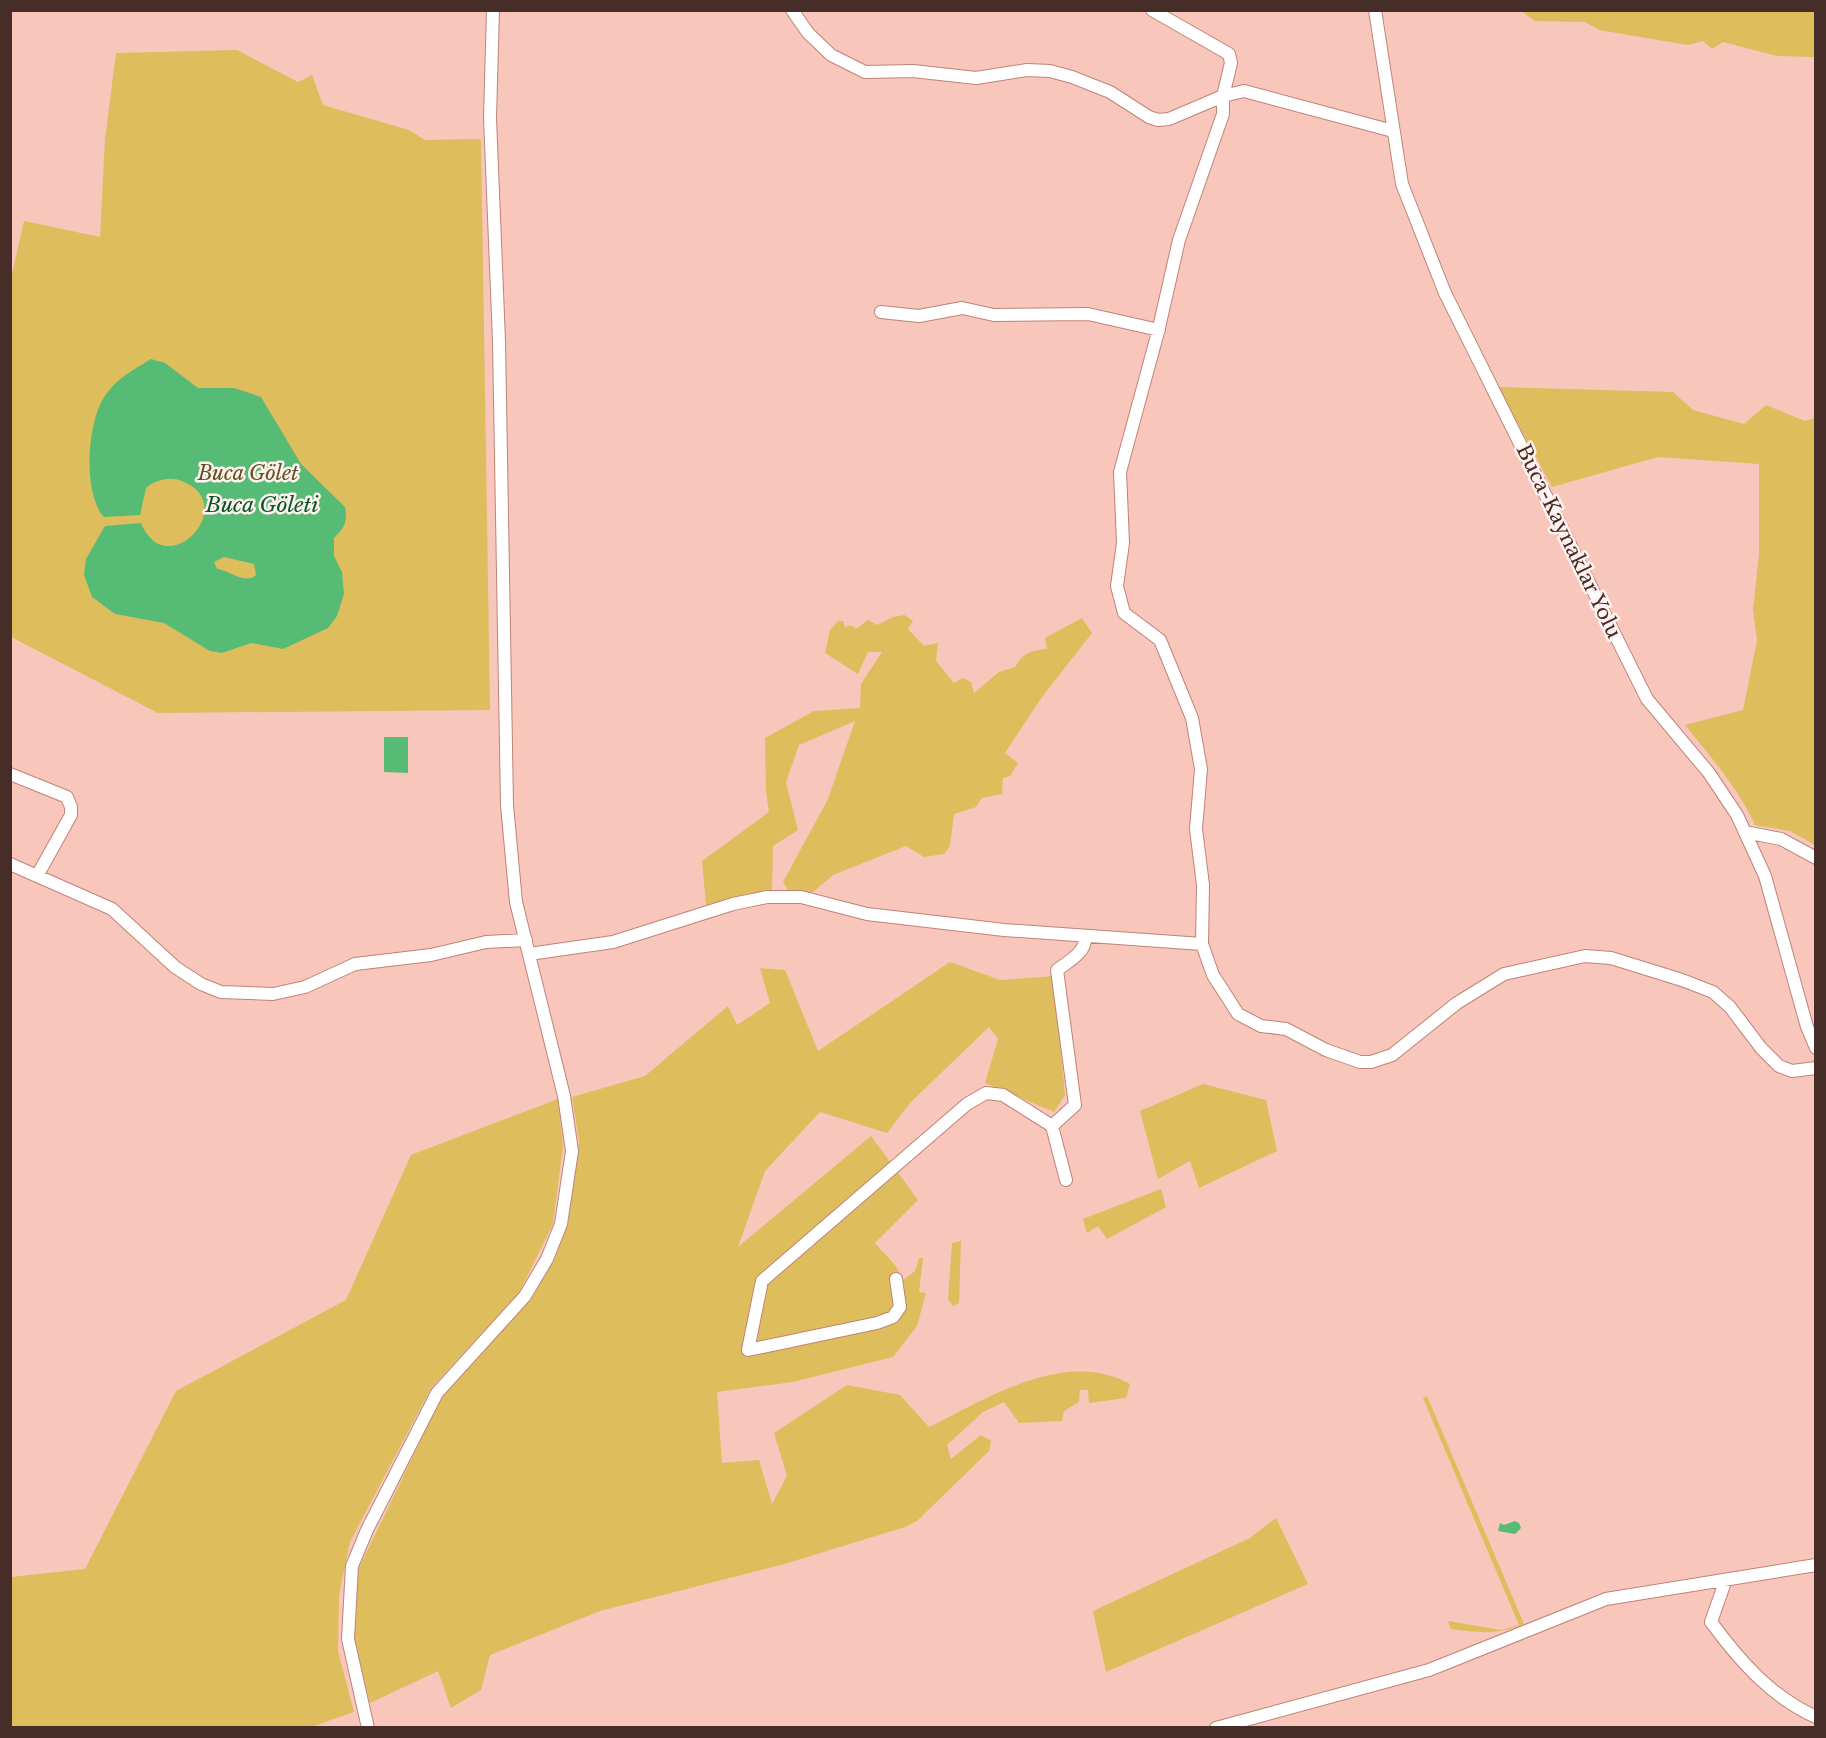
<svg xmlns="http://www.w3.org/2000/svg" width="1826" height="1738" font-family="'Libre Baskerville',serif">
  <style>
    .green { fill: #debd5c }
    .water { fill: #56bc75; fill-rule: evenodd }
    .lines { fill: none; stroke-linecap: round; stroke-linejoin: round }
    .minor-casing { stroke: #bf8378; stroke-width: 14 }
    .minor { stroke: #fff; stroke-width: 12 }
    .labels { text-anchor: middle; stroke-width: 5; stroke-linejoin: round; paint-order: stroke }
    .park-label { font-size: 20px; font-style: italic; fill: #605121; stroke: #fff1ee }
    .street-label { font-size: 20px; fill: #462d28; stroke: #fff1ee }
    .water-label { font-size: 21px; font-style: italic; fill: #075628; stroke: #fff1ee }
  </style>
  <rect width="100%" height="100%" fill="#f9c6bb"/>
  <path class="green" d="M 1521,11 L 1815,11 L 1815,57 L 1777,56 L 1723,42 L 1712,49 L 1703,41 L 1688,45 L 1599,30 L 1585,22 L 1535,21 Z
    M 237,50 L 298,82 L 312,75 L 323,105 L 409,130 L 425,140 L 481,139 L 490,710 L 158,713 L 11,637 L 11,278 L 24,221 L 100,237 L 105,139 L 116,53 Z
    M 1498,387 L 1673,392 L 1693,410 L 1744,424 L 1766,405 L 1805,421 L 1815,418 L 1815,845 L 1790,831 L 1755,825 C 1738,788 1711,757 1685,725 L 1743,710 L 1757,640 L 1753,610 L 1759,554 L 1759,464 L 1658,457 L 1552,487 Z
    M 905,615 L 913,621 L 908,629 L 924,646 L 938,643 L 936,661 L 954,683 L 963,678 L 971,682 L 974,693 L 999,672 L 1015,667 C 1022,653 1032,650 1047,649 L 1045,638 L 1082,618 L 1092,633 L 1042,697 L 1005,753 L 1018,763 L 1010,776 L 1003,778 L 1002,794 L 982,798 L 976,807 L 954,814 L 950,846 L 944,854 L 924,857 L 906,846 L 833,875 L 813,892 L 788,890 L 783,882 L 828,799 L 855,721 L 799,745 L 786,782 L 798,830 L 773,846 L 772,890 L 706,905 L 702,861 L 769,812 L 766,792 L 765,738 L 814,711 L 860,708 L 861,684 L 882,652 L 868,652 L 858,674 L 825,653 L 830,630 L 838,621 L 843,621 L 845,627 L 851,625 L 856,629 L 868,620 L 877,625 L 893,617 Z
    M 950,962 L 1000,980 L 1054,976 L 1065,1095 L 1054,1112 L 985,1083 L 998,1039 L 989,1027 L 911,1102 L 887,1133 L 820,1112 L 765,1171 L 738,1247 L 871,1136 L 918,1200 L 875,1243 C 884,1254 901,1267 902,1281 L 915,1271 L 919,1258 L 923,1258 L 919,1292 L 926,1293 L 917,1326 L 893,1357 L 793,1382 L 717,1392 L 722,1463 L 759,1460 L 772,1504 L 787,1476 L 774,1433 L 847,1385 L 900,1395 L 929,1427 C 987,1398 1066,1348 1130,1384 L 1126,1398 L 1089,1403 L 1088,1390 L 1080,1390 L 1079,1402 L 1064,1411 L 1062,1421 L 1019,1423 L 1004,1402 L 983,1412 L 947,1445 L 951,1459 L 981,1435 L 991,1441 L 989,1451 L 917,1521 L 905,1527 L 781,1565 L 600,1611 L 490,1655 L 481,1690 L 451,1708 L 438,1671 L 370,1703 L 352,1632 L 359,1568 L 442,1396 L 532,1298 L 556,1256 L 573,1188 L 579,1141 L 572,1097 L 645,1076 L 728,1006 L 737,1025 L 770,1003 L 760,968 L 785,970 L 818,1051 Z
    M 1203,1084 L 1266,1100 L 1277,1151 L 1199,1188 L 1190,1161 L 1158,1179 L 1140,1111 Z
    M 558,1099 L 563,1146 L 553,1224 L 519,1293 L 431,1388 L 350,1542 L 339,1595 L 338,1651 L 354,1712 L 311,1727 L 11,1727 L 11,1577 L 85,1569 L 176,1391 L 346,1300 L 411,1155 Z
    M 1161,1189 L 1166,1207 L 1107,1239 L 1098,1226 L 1087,1233 L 1083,1219 Z
    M 961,1241 L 959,1303 L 953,1306 L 948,1299 L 952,1243 Z
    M 1427,1396 L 1524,1624 C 1496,1635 1481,1633 1451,1629 L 1448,1621 L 1501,1630 L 1519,1625 L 1423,1398 Z
    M 1276,1518 L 1308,1584 L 1106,1672 L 1093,1611 L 1250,1538 Z"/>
  <path class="water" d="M 151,359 L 165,363 L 198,388 L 234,388 L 261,397 L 301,464 L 345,507 C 348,522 344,528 334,538 L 334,556 L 342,572 L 344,594 L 337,616 L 328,628 L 283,649 L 251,643 L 222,653 L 210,651 L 164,623 L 115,614 L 92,597 L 84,575 L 86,559 L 105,526 L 141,523 C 166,585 242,505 182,481 C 170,476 155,480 146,488 L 140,515 L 104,517 C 82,494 87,417 107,393 C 119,377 135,369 151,359 ZM 224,557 L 254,564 L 256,575 C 245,585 231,571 217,569 L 214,562 Z
    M 384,737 L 408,737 L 408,773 L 384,772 Z
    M 1515,1521 L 1519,1523 L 1521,1528 L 1515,1534 L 1498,1531 L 1500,1523 L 1504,1525 Z"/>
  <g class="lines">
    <defs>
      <path id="minor" d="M 792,10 L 808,33 L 831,55 L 865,72 L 913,71 L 976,78 L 1027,70 L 1050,71 L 1072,77 L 1110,92 L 1149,117 L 1158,120 L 1169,119 L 1223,96 L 1231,63 L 1229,54 L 1152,10
        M 1375,10 L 1402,184 L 1445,293 L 1647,699 L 1709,773 L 1737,815 L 1765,876 L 1807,1027 L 1816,1048
        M 1393,131 L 1244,91 L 1223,96 L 1223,114 L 1179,240 L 1158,332 L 1120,472 L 1123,543 L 1117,586 L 1124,613 L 1160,640 L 1192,718 L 1201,769 L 1196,829 L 1203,885 L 1202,944 L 1213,975 L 1238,1014 L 1261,1026 L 1286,1029 L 1326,1050 L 1360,1062 L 1371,1062 L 1392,1055 L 1457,1003 L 1504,974 L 1585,956 L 1611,958 L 1682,980 L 1713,992 L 1730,1007 L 1761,1048 L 1779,1066 L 1792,1071 L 1816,1068
        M 881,312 L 919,316 L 962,308 L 994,315 L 1088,314 L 1159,330
        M 10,774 L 67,797 L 71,807 L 71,815 L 37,876
        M 1745,832 L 1781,839 L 1816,858
        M 10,864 L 112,909 L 175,967 L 201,984 L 221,992 L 273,994 L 305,987 L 355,964 L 431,955 L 486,942 L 526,940
        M 529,954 L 613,942 L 733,904 L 767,897 L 801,897 L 867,914 L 1004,930 L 1202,944
        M 1066,1180 L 1052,1126 L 1075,1105 L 1057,970 C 1069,961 1087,952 1085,936
        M 896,1279 L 900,1307 L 893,1317 L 877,1323 L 748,1350 L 762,1281 L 967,1104 L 986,1093 L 1003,1095 L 1052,1126
        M 1725,1582 L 1711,1622 C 1739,1660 1771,1697 1816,1717
        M 368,1728 L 348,1639 L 352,1566 L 367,1530 L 437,1393 L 525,1296 L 547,1259 L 561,1224 L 572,1151 L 564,1096 L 516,902 L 507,805 L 499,341 L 490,118 L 493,10
        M 1216,1728 L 1429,1670 L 1606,1599 L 1816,1565"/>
    </defs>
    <use href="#minor" class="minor-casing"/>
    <use href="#minor" class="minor"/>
  </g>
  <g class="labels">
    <g class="park-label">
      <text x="248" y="480">Buca Gölet</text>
    </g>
    <g class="street-label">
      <text transform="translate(1569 541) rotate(64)" y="7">Buca-Kaynaklar Yolu</text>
    </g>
    <g class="water-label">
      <text x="262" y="512">Buca Göleti</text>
    </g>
  </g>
  <rect width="1826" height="1738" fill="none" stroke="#462d28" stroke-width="24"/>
</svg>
